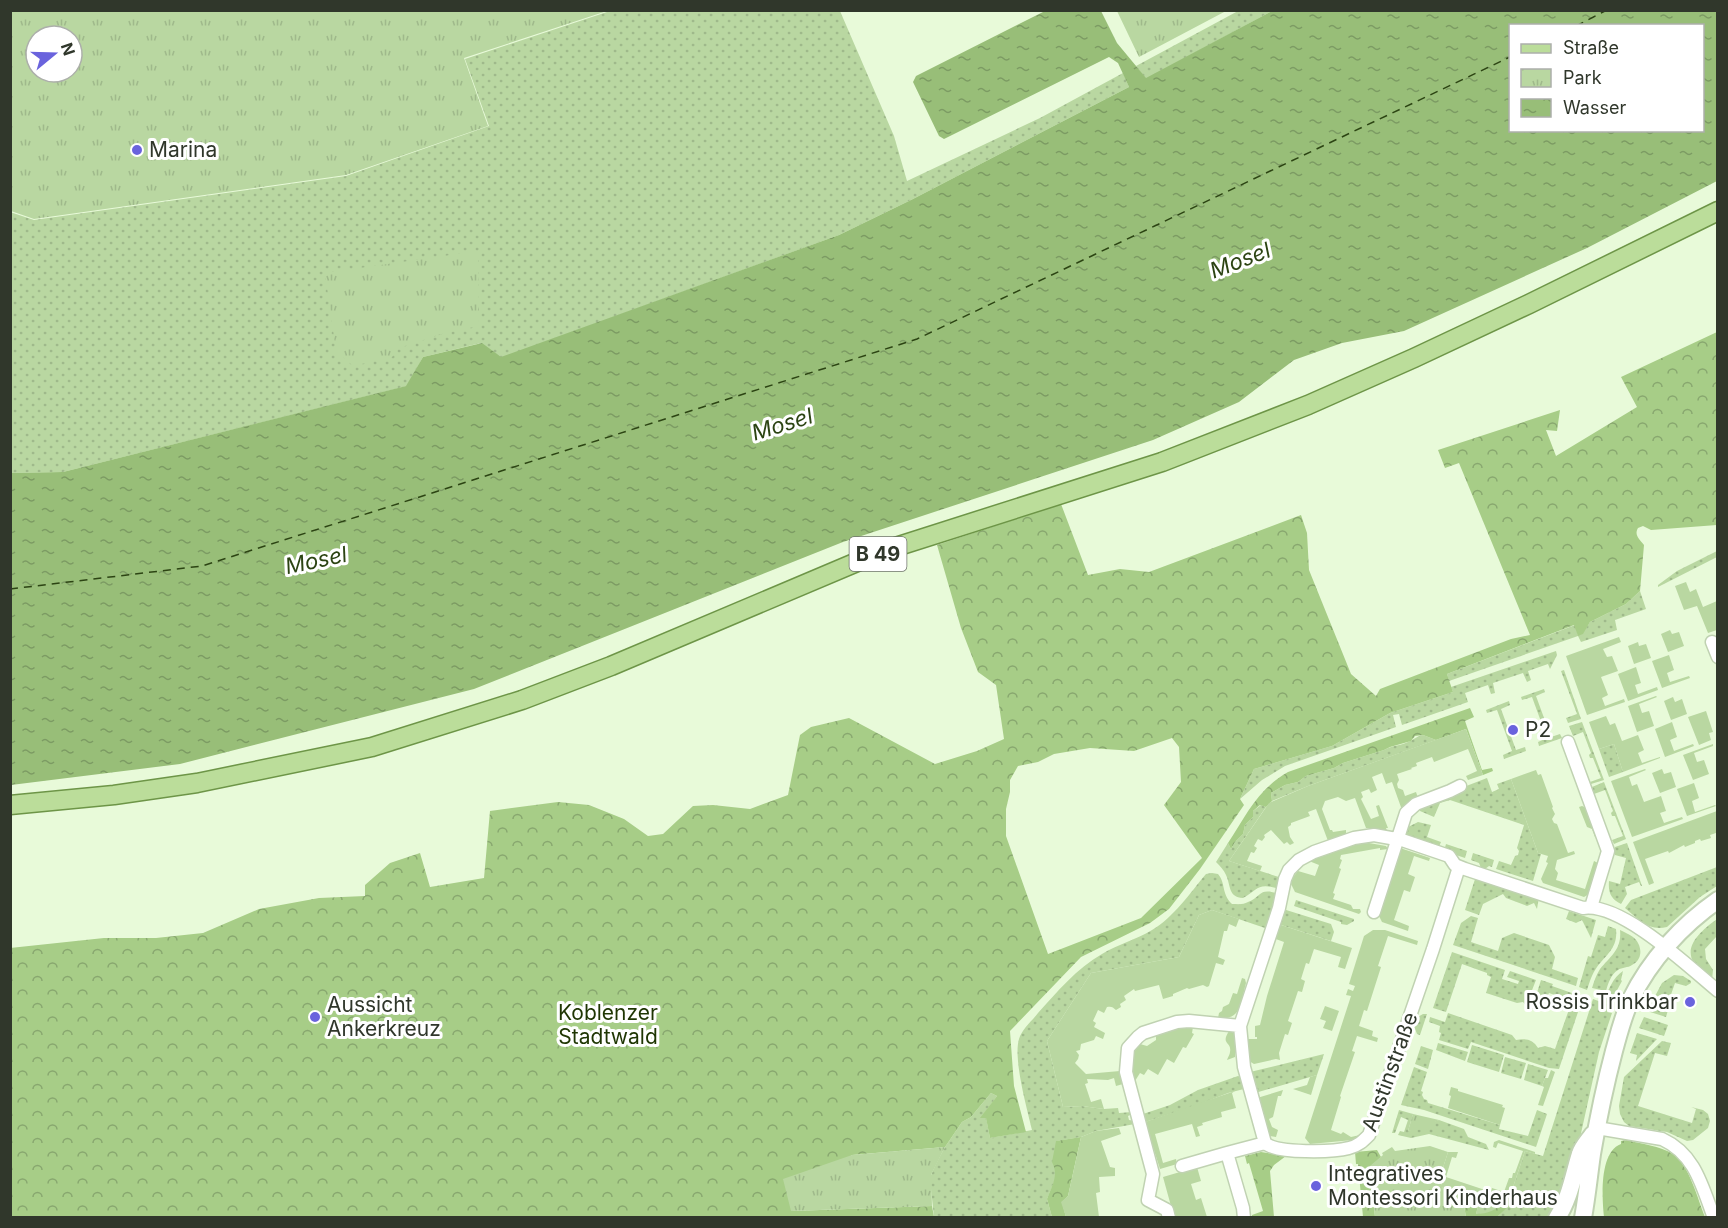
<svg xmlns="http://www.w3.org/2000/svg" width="1728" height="1228" font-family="Inter,sans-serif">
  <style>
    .grass { fill: url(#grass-dots) }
    .forest { fill: url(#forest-crowns); fill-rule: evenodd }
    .park { fill: url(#park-tufts); fill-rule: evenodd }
    .garden { fill: #b9d7a1 }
    .water { fill: url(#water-ripples); fill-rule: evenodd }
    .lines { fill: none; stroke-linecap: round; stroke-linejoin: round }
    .ferry { stroke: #2c4413; stroke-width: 1.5; stroke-dasharray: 8 6; stroke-linecap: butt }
    .street-casing { stroke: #c0d2b2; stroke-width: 15 }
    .secondary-casing { stroke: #c0d2b2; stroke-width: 20 }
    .primary-casing { stroke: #6d9547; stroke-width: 21 }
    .street { stroke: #fff; stroke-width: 12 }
    .secondary { stroke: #fff; stroke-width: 16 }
    .primary { stroke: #bbdd9a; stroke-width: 18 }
    .poi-dot { fill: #6a63dd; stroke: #fff; stroke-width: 2 }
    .labels { text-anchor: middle; stroke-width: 6; stroke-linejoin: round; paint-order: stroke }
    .shield { fill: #fff; stroke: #6e736b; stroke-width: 1.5 }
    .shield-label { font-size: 20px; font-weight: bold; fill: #30372b }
    .poi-label { font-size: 21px; fill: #30372b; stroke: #fff; text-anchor: start }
    .park-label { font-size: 21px; fill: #1f3603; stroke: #fff }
    .street-label { font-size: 21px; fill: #30372b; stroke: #fff }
    .water-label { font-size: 22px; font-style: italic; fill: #2c4413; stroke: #fff }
  </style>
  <defs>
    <pattern id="grass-dots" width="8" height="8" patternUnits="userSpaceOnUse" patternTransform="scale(1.5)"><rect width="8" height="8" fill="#b9d7a1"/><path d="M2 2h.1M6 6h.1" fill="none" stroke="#9fb98b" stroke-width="1.8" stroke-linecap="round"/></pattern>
    <pattern id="forest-crowns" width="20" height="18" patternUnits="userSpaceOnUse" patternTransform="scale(1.5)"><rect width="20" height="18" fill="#a7cd87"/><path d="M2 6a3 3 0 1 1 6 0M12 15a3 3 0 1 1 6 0" fill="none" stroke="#88a76f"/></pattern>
    <pattern id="park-tufts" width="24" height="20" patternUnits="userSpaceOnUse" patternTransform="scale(1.5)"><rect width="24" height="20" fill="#b9d7a1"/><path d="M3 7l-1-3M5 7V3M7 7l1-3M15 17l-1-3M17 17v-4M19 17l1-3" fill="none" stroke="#9fb98b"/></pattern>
    <pattern id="water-ripples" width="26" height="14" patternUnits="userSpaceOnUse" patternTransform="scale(1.5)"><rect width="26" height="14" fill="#98be78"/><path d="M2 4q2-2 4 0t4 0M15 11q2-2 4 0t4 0" fill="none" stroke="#7c9b63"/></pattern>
  </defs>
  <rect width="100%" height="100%" fill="#e8fad9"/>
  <path class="grass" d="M 610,11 L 840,11 L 894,136 L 907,181 L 1040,118 L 1123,73 L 1129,87 L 913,199 L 839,235 L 501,358 L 481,343 L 423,357 L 407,386 L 63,472 L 11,473 L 10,212 L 34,220 L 346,176 L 489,126 L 465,59 Z
    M 1238,11 L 1272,11 L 1146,79 L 1136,66 Z
    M 1717,551 L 1717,557 L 1658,587 L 1658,585 L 1677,571 Z
    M 1640,591 L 1646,609 L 1615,620 L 1617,630 L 1581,642 L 1578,636 L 1449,681 L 1447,674 L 1575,625 L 1578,635 L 1582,634 L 1590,622 L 1626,604 Z
    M 1556,651 L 1557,655 L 1550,669 L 1548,664 L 1528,671 L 1531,680 L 1527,682 L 1523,673 L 1493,683 L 1495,693 L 1491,694 L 1488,685 L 1465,693 L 1468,702 L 1402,725 L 1399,714 L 1393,715 L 1396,727 L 1285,766 L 1262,780 L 1240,799 L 1254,769 L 1332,746 L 1390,713 L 1453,692 L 1451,687 Z
    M 1564,670 L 1581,719 L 1568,723 L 1566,718 L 1577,714 L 1561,671 Z
    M 1544,689 L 1545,692 L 1536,696 L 1551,737 L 1560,734 L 1562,738 L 1539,746 L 1538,742 L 1547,738 L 1532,697 L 1522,700 L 1521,697 Z
    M 1509,701 L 1510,705 L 1501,709 L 1516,750 L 1525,747 L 1526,751 L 1504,759 L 1503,755 L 1512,751 L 1497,710 L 1487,713 L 1486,710 Z
    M 1582,722 L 1604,780 L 1591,784 L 1590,782 L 1601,778 L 1593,758 L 1590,758 L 1589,755 L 1591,753 L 1583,732 L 1573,736 L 1569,726 Z
    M 1423,735 L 1436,740 L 1308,786 L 1272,801 L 1271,793 L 1285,785 L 1298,782 L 1306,776 L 1334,768 L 1343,763 L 1384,750 C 1392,745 1402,746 1410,741 C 1415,739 1417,736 1423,735 Z
    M 1614,744 L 1623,772 L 1609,777 L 1599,749 Z
    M 1487,778 L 1492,792 L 1499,789 L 1497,784 L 1511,779 L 1538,853 L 1541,854 L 1533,881 L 1496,869 L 1499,861 L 1511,865 L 1515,856 L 1518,855 L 1519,851 L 1517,848 L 1524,825 L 1450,800 L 1440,803 L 1434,817 L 1420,811 L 1419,807 L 1456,790 Z
    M 1604,782 L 1626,839 L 1614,844 L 1612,840 L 1623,836 L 1615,816 L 1612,816 L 1611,813 L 1613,811 L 1605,790 L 1594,794 L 1592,787 Z
    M 1261,805 L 1266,807 L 1229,861 L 1282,878 L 1279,886 L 1276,888 C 1257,883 1258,890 1243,898 C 1228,897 1231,886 1226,875 C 1224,870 1220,866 1216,862 L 1228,843 L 1231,849 L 1235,842 L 1243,834 L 1245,825 L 1253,817 L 1253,811 Z
    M 1418,822 L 1431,825 L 1427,837 L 1441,842 L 1438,849 L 1407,839 L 1405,832 L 1408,827 Z
    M 1627,843 L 1642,886 L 1641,886 L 1639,882 L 1625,887 L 1627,894 L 1621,904 C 1611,899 1608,893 1609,881 L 1620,884 L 1626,858 L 1615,855 L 1615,847 Z
    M 1446,844 L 1467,851 L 1465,858 L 1444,851 Z
    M 1473,853 L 1494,860 L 1492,867 L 1489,866 L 1485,869 L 1481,868 L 1479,863 L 1471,860 Z
    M 1717,867 L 1717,886 L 1700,897 L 1667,927 C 1649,932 1638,919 1625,908 L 1631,900 Z
    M 1212,873 L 1218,874 C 1226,883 1221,893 1232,904 C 1238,904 1243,905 1248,902 C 1261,897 1259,888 1276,893 L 1277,894 L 1271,911 L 1273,915 L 1270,915 L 1265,928 L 1212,910 L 1199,915 L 1179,957 L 1091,973 L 1047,1041 L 1063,1107 L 1082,1106 L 1104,1109 L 1118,1108 L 1119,1113 L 1132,1112 L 1132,1114 L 1128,1116 L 1129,1120 L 1134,1121 L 1135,1124 L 1096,1131 L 1081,1137 L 1057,1141 L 1055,1180 L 1047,1199 L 1052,1217 L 934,1217 L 931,1189 L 931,1175 L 936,1164 L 945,1147 L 962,1122 L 971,1117 L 991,1093 L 997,1096 L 981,1118 L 986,1117 L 990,1138 L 1032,1130 C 1027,1108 1013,1059 1019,1039 C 1022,1029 1032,1021 1038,1013 C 1057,992 1077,968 1102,954 C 1118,944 1136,940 1152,930 C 1174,917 1190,893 1206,874 Z
    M 1476,876 L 1539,897 L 1537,909 L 1534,903 L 1527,906 L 1506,898 L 1503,894 L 1483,904 L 1479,915 L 1465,910 Z
    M 1296,900 L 1354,919 L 1354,921 L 1347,925 L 1341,924 L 1341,922 L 1294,906 Z
    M 1283,909 L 1331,924 L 1334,932 L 1331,941 L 1278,924 Z
    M 1569,911 L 1596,920 L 1591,938 L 1582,920 L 1576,923 L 1566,919 Z
    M 1471,916 L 1478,918 L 1471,942 L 1498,951 L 1502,938 L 1514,933 L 1549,945 L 1555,957 L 1552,969 L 1578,978 L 1576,986 L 1453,945 L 1461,923 Z
    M 1717,919 L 1717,936 L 1705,949 L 1706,959 L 1713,970 L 1712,980 C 1707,975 1699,969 1694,963 C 1682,945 1705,928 1717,919 Z
    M 1608,926 L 1616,929 C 1618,948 1607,954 1597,967 C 1592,974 1590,981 1587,990 L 1579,987 L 1588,956 L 1591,957 L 1598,935 L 1605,937 Z
    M 1620,930 C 1624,932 1629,934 1633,937 C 1642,944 1644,959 1632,965 C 1628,968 1622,967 1618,970 C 1611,974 1608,984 1606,991 L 1592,988 C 1594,982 1596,975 1600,969 C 1611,956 1622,949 1620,930 Z
    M 1452,952 L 1505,970 L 1502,979 L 1518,984 L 1519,981 L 1507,977 L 1510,971 L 1536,980 L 1529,998 L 1534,1009 L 1527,1007 L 1523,1002 L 1517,1003 L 1486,993 L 1491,977 L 1487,975 L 1487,973 L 1462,964 L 1446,1012 L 1433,1008 Z
    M 1623,971 L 1621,980 L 1622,981 L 1609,1005 L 1607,1012 L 1612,1013 L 1599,1052 L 1572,1174 L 1552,1218 L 1497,1217 L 1508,1206 L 1486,1214 L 1476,1214 L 1480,1198 L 1493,1200 L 1510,1196 L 1525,1151 L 1543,1156 L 1593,999 L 1604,1003 C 1607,992 1613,977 1623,971 Z
    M 1674,975 L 1683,976 L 1691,981 L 1691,983 L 1686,986 L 1675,983 L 1666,1009 L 1668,1010 L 1666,1017 L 1647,1011 L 1662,983 Z
    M 1541,980 L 1553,984 L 1552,986 L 1583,997 L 1559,1069 L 1549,1068 L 1471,1042 L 1468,1049 L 1439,1040 L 1441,1033 L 1439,1032 L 1440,1026 L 1429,1022 L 1430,1017 L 1445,1022 L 1448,1013 L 1512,1035 L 1516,1040 C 1525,1038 1533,1039 1538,1048 L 1545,1046 L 1555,1049 L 1572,1001 L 1549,993 L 1546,999 L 1540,997 L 1537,1006 L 1535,999 Z
    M 1423,1014 L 1427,1014 L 1420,1035 L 1417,1034 L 1414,1026 L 1416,1018 Z
    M 1644,1017 L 1668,1025 L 1664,1036 L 1639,1028 Z
    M 1637,1033 L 1657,1039 L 1636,1061 L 1637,1055 L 1630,1053 Z
    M 1662,1041 L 1671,1043 L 1667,1056 L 1655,1053 L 1638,1106 L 1692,1123 L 1696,1109 L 1691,1107 L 1703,1110 L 1708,1114 L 1710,1121 L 1708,1128 L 1693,1140 L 1687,1141 L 1667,1132 L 1629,1126 L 1624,1122 L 1620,1114 L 1619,1106 L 1624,1077 Z
    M 1438,1043 L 1468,1052 L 1465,1061 L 1436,1050 Z
    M 1472,1045 L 1504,1055 L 1499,1072 L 1467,1062 Z
    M 1421,1046 L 1433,1050 L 1428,1069 L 1415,1064 Z
    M 1324,1054 L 1317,1075 L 1255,1093 L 1250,1072 Z
    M 1505,1057 L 1526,1063 L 1521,1079 L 1501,1073 Z
    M 1528,1064 L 1548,1070 L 1542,1086 L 1524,1080 Z
    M 1414,1067 L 1427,1072 L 1421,1091 L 1423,1092 L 1422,1095 L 1424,1099 L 1427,1100 L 1428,1103 L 1500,1125 L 1499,1129 L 1528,1136 L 1537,1110 L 1547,1114 L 1536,1147 L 1424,1110 L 1401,1105 Z
    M 1238,1076 L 1241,1077 L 1244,1089 L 1228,1093 L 1195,1106 L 1145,1122 L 1143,1114 L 1170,1105 L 1198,1090 Z
    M 1399,1110 L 1413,1114 L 1408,1131 L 1439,1120 L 1464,1129 L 1468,1137 L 1486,1144 L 1489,1150 L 1429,1134 L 1411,1138 L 1398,1135 L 1400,1131 L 1404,1132 L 1408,1120 L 1401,1117 L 1395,1133 L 1392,1133 Z"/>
  <path class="forest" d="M 1717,332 L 1717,525 L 1651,530 L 1643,526 L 1638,528 C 1634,535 1639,539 1644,545 L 1640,591 L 1626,604 L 1590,622 L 1583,634 L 1578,636 L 1574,625 L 1447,674 L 1453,692 L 1390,713 L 1332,746 L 1254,769 L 1240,799 L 1244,805 L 1200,869 L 1169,909 L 1150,923 L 1081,957 L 1010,1031 L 1014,1086 L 1026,1132 L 990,1138 L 986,1118 L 980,1118 L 997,1096 L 991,1093 L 971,1117 L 962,1122 L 945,1147 L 852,1155 L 792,1211 L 932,1206 L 934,1217 L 11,1217 L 10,948 L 104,938 L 156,938 L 203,933 L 259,909 L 319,898 L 365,896 L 365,885 L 390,863 L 420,853 L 430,887 L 484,878 L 490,811 L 558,802 L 589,805 L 624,819 L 648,836 L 663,834 L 693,806 L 713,805 L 750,809 L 788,795 L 800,735 L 811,727 L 849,718 L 935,764 L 977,751 L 1004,739 L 996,685 L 978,672 L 961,628 L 937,545 L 1061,504 L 1088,575 L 1120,569 L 1149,572 L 1301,515 L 1307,533 L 1309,570 L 1351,674 L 1376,696 L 1380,689 L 1511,639 L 1530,635 L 1459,463 L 1445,468 L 1438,450 L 1560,410 L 1557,431 L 1546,430 L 1556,456 L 1637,407 L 1621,377 ZM 1172,738 L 1179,747 L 1181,782 L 1164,805 L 1202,858 L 1141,918 L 1048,954 L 1006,836 L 1006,809 L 1010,792 L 1010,780 L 1018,766 L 1038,762 L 1054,754 L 1090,748 L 1134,751 Z
    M 1470,708 L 1474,717 L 1465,721 L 1482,770 L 1492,768 L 1493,771 L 1483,775 L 1466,729 L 1436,740 L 1423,735 L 1415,736 L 1411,741 L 1390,747 L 1384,750 L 1343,763 L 1334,768 L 1306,776 L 1298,782 L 1285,785 L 1271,793 L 1272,801 L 1266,807 L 1260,805 L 1253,811 L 1253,817 L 1245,825 L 1243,834 L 1235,842 L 1231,849 L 1228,843 C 1247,814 1257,790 1288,772 Z
    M 1081,1137 L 1068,1196 L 1062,1202 L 1066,1217 L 1052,1217 L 1047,1199 C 1052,1186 1059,1175 1052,1162 L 1056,1141 Z
    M 1627,1140 C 1641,1144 1660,1146 1673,1154 C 1689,1164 1698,1200 1705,1217 L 1604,1217 C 1602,1198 1599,1152 1621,1144 L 1621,1141 Z
    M 1377,1150 L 1381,1157 L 1370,1167 L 1375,1217 L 1363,1217 L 1358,1164 L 1356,1164 L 1355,1152 Z
    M 1261,1152 L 1286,1156 L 1274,1165 L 1270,1171 L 1274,1217 L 1252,1217 L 1252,1215 L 1263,1211 L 1249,1163 L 1247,1164 L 1245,1156 Z
    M 1467,1193 L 1480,1198 L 1476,1214 C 1488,1214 1496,1210 1504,1202 L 1509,1206 L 1497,1217 L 1466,1218 L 1464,1205 Z"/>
  <path class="park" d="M 11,10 L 607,10 L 607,11 L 464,58 L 488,126 L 346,175 L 34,219 L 11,211 ZM 36,36 L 72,36 L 72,72 L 36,72 Z
    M 1117,11 L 1226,11 L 1139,57 Z
    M 478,251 L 479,326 L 445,333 L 399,348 L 392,357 L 353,366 L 336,351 L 325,273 Z
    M 1413,1114 L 1439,1120 L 1435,1122 L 1432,1128 L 1408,1131 Z
    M 1430,1146 L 1448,1152 L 1440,1177 L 1443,1190 L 1456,1190 L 1467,1193 L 1464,1205 L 1466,1217 L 1375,1217 L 1370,1166 L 1383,1155 L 1382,1153 L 1392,1147 L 1395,1151 Z
    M 945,1147 L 931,1175 L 932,1206 L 791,1211 L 783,1179 L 852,1155 Z"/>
  <path class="garden" d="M 1686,582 L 1690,592 L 1696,589 L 1703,607 L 1717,601 L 1717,630 L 1708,633 L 1697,606 L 1684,610 L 1675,586 Z
    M 1670,630 L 1672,634 L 1679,632 L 1684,646 L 1668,652 L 1661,634 Z
    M 1619,637 L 1621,642 L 1603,649 L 1607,657 L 1612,656 L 1618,671 L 1601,677 L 1608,695 L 1602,698 L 1605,706 L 1624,699 L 1625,702 L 1587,715 L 1566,656 Z
    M 1638,642 L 1639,646 L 1646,644 L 1651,658 L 1634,664 L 1628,646 Z
    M 1669,655 L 1674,670 L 1667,673 L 1670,682 L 1689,676 L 1690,678 L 1662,688 L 1652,661 Z
    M 1636,667 L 1641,683 L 1635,685 L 1638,694 L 1657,687 L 1658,690 L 1628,701 L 1618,674 Z
    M 1656,696 L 1657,697 L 1639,704 L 1642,713 L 1649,711 L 1654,726 L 1637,732 L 1628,706 Z
    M 1673,697 L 1675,702 L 1682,699 L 1687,714 L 1671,720 L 1664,701 Z
    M 1706,711 L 1713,732 L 1709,733 L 1711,740 L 1699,745 L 1688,717 Z
    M 1606,716 L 1610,725 L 1615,723 L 1622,741 L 1638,735 L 1644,750 L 1638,753 L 1642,763 L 1660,757 L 1660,758 L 1623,772 L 1614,744 L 1599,749 L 1589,722 Z
    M 1672,722 L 1677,737 L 1670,740 L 1674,751 L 1693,744 L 1694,746 L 1665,757 L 1655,729 Z
    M 1466,729 L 1483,775 L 1468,780 L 1466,776 L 1477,771 L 1468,749 L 1434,762 L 1432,757 L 1416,763 L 1417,766 L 1411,768 L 1412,769 L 1397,774 L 1399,780 L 1397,784 L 1398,788 L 1403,790 L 1405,796 L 1416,792 L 1418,798 L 1407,803 L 1402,810 L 1392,782 L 1386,784 L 1382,773 L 1372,777 L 1377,790 L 1371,793 L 1369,789 L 1361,792 L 1363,797 L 1361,799 L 1371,819 L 1379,816 L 1376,806 L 1379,805 L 1388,828 L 1386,828 L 1387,831 L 1366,828 L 1355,798 L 1346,801 L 1338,797 L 1325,801 L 1322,809 L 1330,830 L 1332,830 L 1333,832 L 1346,830 L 1346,835 L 1328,841 L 1316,809 L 1308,812 L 1310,816 L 1291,823 L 1291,825 L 1288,827 L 1290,837 L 1294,843 L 1290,845 L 1287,842 L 1284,844 L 1271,830 L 1264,835 L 1265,837 L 1262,841 L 1258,839 L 1254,846 L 1257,848 L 1254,853 L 1251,852 L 1247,861 L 1262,866 L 1260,871 L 1229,861 L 1269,803 L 1308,786 Z
    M 1713,744 L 1713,746 L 1694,753 L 1697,762 L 1704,760 L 1709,774 L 1693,780 L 1683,755 Z
    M 1645,769 L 1646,770 L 1629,777 L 1632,786 L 1637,784 L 1644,802 L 1661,796 L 1666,811 L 1660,813 L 1664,823 L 1682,817 L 1683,819 L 1632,837 L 1611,781 Z
    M 1662,769 L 1664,774 L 1671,772 L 1676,787 L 1660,793 L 1652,773 Z
    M 1536,770 L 1538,775 L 1541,774 L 1553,807 L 1552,808 L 1555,814 L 1552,819 L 1554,823 L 1557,824 L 1568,853 L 1574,851 L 1575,854 L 1557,860 L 1555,869 L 1558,873 L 1556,880 L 1585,889 L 1594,861 L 1600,864 L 1591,893 L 1584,897 L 1543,883 L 1541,879 L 1548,863 L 1546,862 L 1548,856 L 1538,853 L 1511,779 Z
    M 1694,783 L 1699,798 L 1692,801 L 1695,812 L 1715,805 L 1716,806 L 1687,816 L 1677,789 Z
    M 1582,806 L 1589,809 L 1599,836 L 1595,837 L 1592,829 L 1587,827 L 1579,807 Z
    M 1717,811 L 1717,835 L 1716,833 L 1710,835 L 1711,838 L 1701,841 L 1700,839 L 1695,841 L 1695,843 L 1685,847 L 1684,845 L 1669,853 L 1668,851 L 1645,859 L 1654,883 L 1649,885 L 1633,842 Z
    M 1369,843 L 1386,846 L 1388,849 L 1380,850 L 1380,848 L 1341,855 L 1340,859 L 1342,860 L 1339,868 L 1341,869 L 1333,893 L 1335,894 L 1333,899 L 1351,905 L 1353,909 L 1360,909 L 1361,912 L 1359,914 L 1295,892 L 1291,884 L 1293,877 L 1298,871 L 1315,876 L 1319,865 L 1309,861 L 1357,844 Z
    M 1400,848 L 1430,858 L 1429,861 L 1414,856 L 1408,874 L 1415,877 L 1410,892 L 1404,890 L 1394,920 L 1409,926 L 1408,931 L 1382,922 L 1378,914 Z
    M 1212,910 L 1239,919 L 1236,927 L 1229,924 L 1227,931 L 1224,931 L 1218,957 L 1225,960 L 1223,965 L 1216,963 L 1209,986 L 1207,987 L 1203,985 L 1189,989 L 1187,988 L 1173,994 L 1173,996 L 1163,999 L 1159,985 L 1135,991 L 1134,989 L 1124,996 L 1126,1000 L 1120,1004 L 1121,1007 L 1116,1010 C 1113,1007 1111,1006 1107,1007 L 1104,1013 L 1098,1010 L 1093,1021 L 1096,1023 L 1094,1027 L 1105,1033 L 1103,1039 L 1096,1036 L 1094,1040 L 1081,1044 L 1080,1050 L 1076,1051 L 1079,1055 L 1078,1059 L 1075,1063 L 1086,1074 L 1120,1071 L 1123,1084 L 1116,1086 L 1114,1078 L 1108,1080 L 1087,1079 L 1088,1083 L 1085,1084 L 1091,1102 L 1101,1099 L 1104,1109 L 1082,1106 L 1063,1107 L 1047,1041 L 1091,973 L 1179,957 L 1199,915 Z
    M 1278,924 L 1352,948 L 1345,969 L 1338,967 L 1341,957 L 1314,949 L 1309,964 L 1306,963 L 1301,979 L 1305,981 L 1302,992 L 1298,991 L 1288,1021 L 1292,1023 L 1288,1035 L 1285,1034 L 1279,1053 L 1280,1060 L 1276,1059 L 1254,1064 L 1249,1061 L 1247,1039 L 1257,1039 L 1257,1037 L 1255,1037 L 1255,1026 L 1260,1025 L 1267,996 L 1284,942 L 1273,938 Z
    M 1373,930 L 1385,930 L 1418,941 L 1417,945 L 1388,936 L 1378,966 L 1381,967 L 1367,1011 L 1364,1010 L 1359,1026 L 1373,1031 L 1372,1036 L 1378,1038 L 1377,1042 L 1357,1036 L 1352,1051 L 1355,1052 L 1340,1096 L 1341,1097 L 1331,1130 L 1341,1134 L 1343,1132 L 1351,1137 L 1360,1135 L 1361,1136 L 1353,1140 L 1310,1144 L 1305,1138 L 1351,996 L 1346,995 L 1348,989 L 1353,991 L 1355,986 L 1349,984 L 1364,936 Z
    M 1242,978 L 1245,979 L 1246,983 C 1241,1001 1242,1021 1218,1018 L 1219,1013 L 1222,1011 L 1223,1007 L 1229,1004 L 1233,993 L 1237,994 Z
    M 1325,1006 L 1339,1011 L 1332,1031 L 1323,1028 L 1326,1021 L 1320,1019 Z
    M 1175,1027 L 1193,1027 L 1192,1033 L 1194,1034 L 1186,1048 L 1183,1047 L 1174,1063 L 1167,1059 L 1158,1075 L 1148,1069 L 1144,1075 L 1140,1073 L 1135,1081 L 1135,1086 L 1130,1072 L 1133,1051 L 1140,1044 L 1147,1046 L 1156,1040 L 1156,1034 Z
    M 1229,1031 L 1237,1034 L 1239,1044 L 1235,1047 L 1235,1057 L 1227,1060 C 1228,1057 1230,1054 1230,1052 C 1232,1041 1220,1045 1229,1031 Z
    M 1551,1070 L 1555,1072 L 1543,1106 L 1538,1105 L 1544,1087 L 1542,1086 L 1545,1078 L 1548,1078 Z
    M 1317,1075 L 1311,1095 L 1293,1089 L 1307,1085 L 1310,1077 Z
    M 1451,1087 L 1458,1089 L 1458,1091 L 1503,1105 L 1502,1107 L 1505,1108 L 1500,1125 L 1448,1108 L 1451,1096 L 1449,1095 Z
    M 1283,1090 L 1281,1096 L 1278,1096 L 1273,1117 L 1269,1119 L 1272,1127 L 1278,1130 L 1276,1137 L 1270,1136 L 1267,1132 L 1257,1098 Z
    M 1235,1091 L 1232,1093 L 1236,1108 L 1221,1112 L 1222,1117 L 1202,1123 L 1203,1125 L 1197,1127 L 1200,1136 L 1196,1137 L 1192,1124 L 1155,1134 L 1163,1163 L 1176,1159 L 1177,1164 L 1160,1169 L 1145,1122 Z
    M 1119,1128 L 1121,1134 L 1101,1141 L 1110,1167 L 1115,1168 L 1115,1176 L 1099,1177 L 1100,1192 L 1096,1193 L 1099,1217 L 1066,1217 L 1061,1202 L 1068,1196 L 1081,1137 L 1096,1131 Z
    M 1499,1140 L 1535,1152 L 1535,1154 L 1525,1151 L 1510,1196 C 1482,1205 1469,1189 1443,1191 L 1440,1177 L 1448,1152 L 1458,1152 L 1456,1158 L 1452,1157 L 1446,1177 L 1491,1192 L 1492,1188 L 1504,1192 L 1509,1178 L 1512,1178 L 1513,1173 L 1515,1173 L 1523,1151 L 1498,1143 L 1496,1148 L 1493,1147 L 1494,1142 Z
    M 1197,1167 L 1201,1181 L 1191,1184 L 1196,1200 L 1201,1198 L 1207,1217 L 1174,1217 L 1163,1177 Z"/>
  <path class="water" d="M 1045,11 L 1101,11 L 1117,43 L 1146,78 L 1272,11 L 1717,11 L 1717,181 L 1587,248 L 1404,331 L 1342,343 L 1294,360 L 1239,402 L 1153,440 L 843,542 L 474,689 L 180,764 L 11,785 L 11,473 L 63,472 L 406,386 L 423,357 L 482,343 L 501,357 L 839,235 L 913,199 L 1129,87 L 1118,63 L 1109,57 L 944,139 L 939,136 L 913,82 L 916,76 ZM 1510,26 L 1702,26 L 1702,130 L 1510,130 Z"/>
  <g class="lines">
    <path class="ferry" d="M 1576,26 L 1607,10
      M 10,589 L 202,566 L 917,339 L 1510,57"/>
    <defs>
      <path id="street" d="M 1712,642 L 1718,657
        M 1568,742 L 1608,851 L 1591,907
        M 1459,867 L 1433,949 L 1369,1135 C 1363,1141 1358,1146 1349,1148 C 1334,1152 1277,1154 1265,1143 L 1244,1067 L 1240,1026 L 1279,908 L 1285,879 L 1289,870 L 1299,860 L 1314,852 L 1354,838 L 1374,835 L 1402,840 L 1449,856 L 1455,865 L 1465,869 L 1583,908 C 1621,902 1689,967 1718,991
        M 1374,912 L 1406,813 L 1416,804 L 1450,791 L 1460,786
        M 1597,1128 L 1662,1139 C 1695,1154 1702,1186 1714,1218
        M 1182,1166 L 1227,1153
        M 1169,1218 L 1167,1210 L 1148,1200 L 1153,1174 L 1126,1072 L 1128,1048 L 1138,1037 L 1143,1033 L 1177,1022 L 1189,1021 L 1240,1026
        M 1244,1218 L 1243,1208 L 1227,1153 L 1265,1143"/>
      <path id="secondary" d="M 1557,1218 C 1570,1198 1573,1176 1580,1154 C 1582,1147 1589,1140 1593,1134
        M 1583,1218 C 1587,1196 1589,1175 1592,1154 C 1598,1119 1605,1085 1614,1051 C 1619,1033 1623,1016 1631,999 C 1650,960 1682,925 1718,900"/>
      <path id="primary" d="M 10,805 L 114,795 L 197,783 L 372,747 L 522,700 L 611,666 L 883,551 L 1162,462 L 1308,405 L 1414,358 L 1529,304 L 1718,211"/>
    </defs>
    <use href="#street" class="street-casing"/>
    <use href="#secondary" class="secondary-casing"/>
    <use href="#primary" class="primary-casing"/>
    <use href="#street" class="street"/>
    <use href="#secondary" class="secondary"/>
    <use href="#primary" class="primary"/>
  </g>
  <g class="poi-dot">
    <circle cx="137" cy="150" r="6"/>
    <circle cx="1513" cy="730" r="6"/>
    <circle cx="1690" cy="1002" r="6"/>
    <circle cx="315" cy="1017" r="6"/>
    <circle cx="1316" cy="1186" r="6"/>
  </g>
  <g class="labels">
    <rect class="shield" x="849.5" y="537" width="57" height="34" rx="4.5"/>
    <g class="shield-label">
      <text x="878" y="561">B 49</text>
    </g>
    <g class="poi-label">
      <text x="149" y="157">Marina</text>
      <text x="1525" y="737">P2</text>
      <text x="1678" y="1009" text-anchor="end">Rossis Trinkbar</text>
      <text x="327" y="1012">Aussicht<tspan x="327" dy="24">Ankerkreuz</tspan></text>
      <text x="1328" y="1181">Integratives<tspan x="1328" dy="24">Montessori Kinderhaus</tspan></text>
    </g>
    <g class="park-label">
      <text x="608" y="1020">Koblenzer<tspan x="608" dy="24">Stadtwald</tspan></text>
    </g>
    <g class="street-label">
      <text transform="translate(1390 1072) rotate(-70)" y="7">Austinstraße</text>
    </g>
    <g class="water-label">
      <text transform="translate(1240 260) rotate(-21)" y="8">Mosel</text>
      <text transform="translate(782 424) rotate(-17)" y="8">Mosel</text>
      <text transform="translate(316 560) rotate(-12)" y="8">Mosel</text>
    </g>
  </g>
  <rect width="1728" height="1228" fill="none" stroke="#30372b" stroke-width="24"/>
  <rect x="1509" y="24" width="195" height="108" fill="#ffffff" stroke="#acafaa" stroke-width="1.5"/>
  <rect x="1521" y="44" width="30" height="9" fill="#bbdd9a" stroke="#acafaa" stroke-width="1.5"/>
  <text x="1563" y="54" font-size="18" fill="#30372b">Straße</text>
  <rect x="1521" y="69" width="30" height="18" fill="url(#park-tufts)" stroke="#acafaa" stroke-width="1.5"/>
  <text x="1563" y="84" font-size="18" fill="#30372b">Park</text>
  <rect x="1521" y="99" width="30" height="18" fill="url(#water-ripples)" stroke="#acafaa" stroke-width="1.5"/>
  <text x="1563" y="114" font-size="18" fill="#30372b">Wasser</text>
  <g transform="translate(54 54) rotate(71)"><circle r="28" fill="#ffffff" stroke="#acafaa" stroke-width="1.5"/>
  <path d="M0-4.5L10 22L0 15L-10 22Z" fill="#6a63dd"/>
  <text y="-9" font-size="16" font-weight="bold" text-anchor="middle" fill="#30372b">N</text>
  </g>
</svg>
